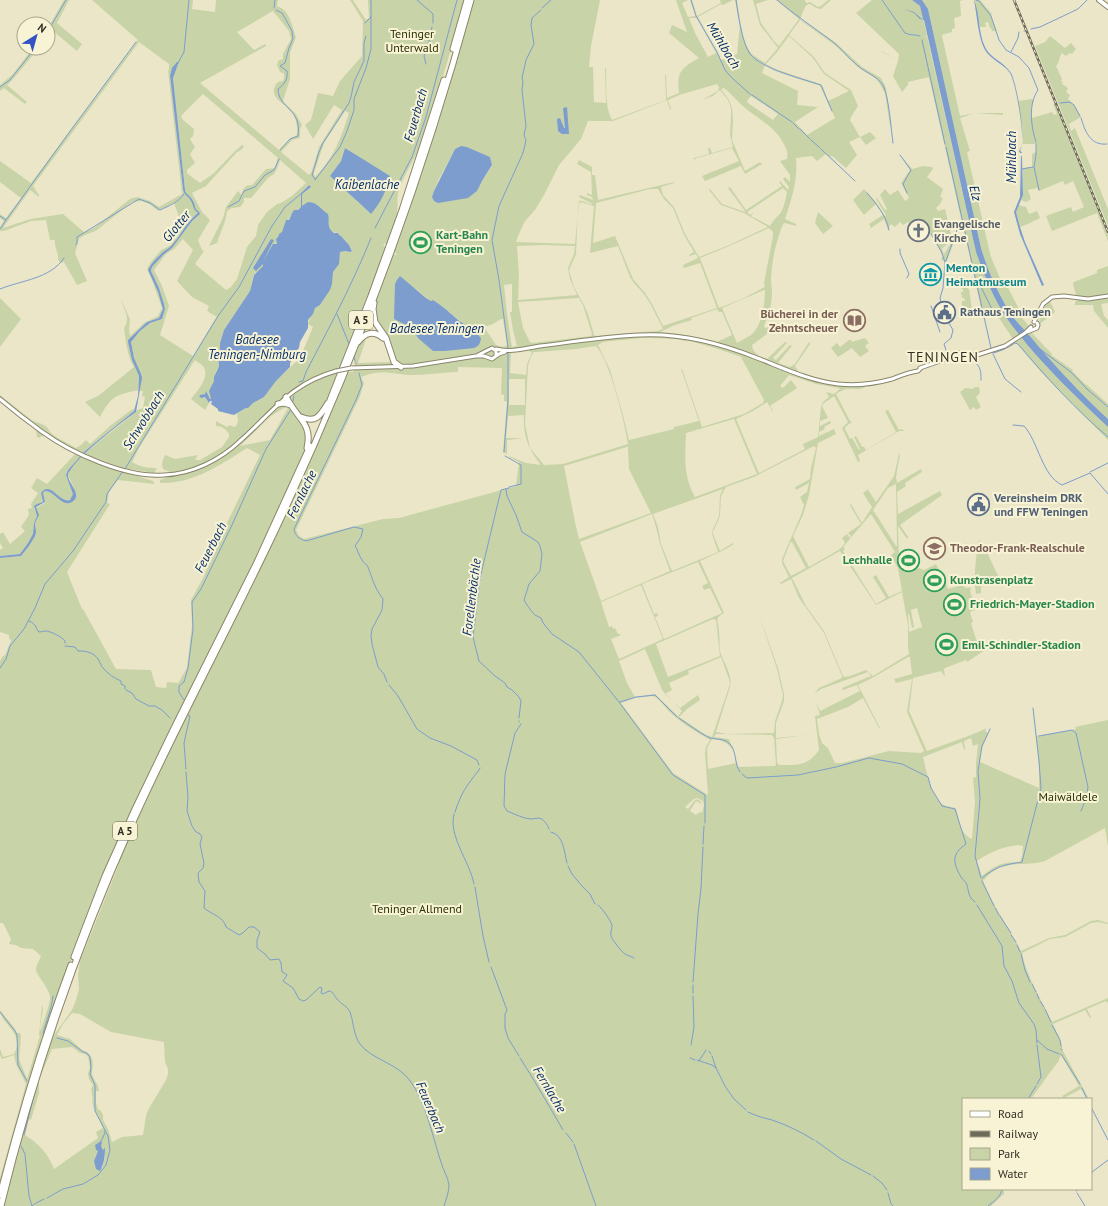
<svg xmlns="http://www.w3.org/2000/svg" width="1108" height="1206" font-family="'PT Sans',sans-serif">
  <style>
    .green { fill: #c8d4a7; fill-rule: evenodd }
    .water { fill: #7c9dcd }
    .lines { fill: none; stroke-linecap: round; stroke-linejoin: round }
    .stream { stroke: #7c9dcd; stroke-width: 1 }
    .secondary-casing { stroke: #8a856a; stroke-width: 5 }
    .primary-casing { stroke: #8a856a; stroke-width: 6 }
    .highway-casing { stroke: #8a856a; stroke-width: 7 }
    .secondary { stroke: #fff; stroke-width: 3 }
    .primary { stroke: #fff; stroke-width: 4 }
    .highway { stroke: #fff; stroke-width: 5 }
    .rail-casing { stroke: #6e6b5a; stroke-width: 2.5 }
    .rail { stroke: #f8f3d5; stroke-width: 1; stroke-dasharray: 3; stroke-linecap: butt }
    .secondary-bridge-casing { stroke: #8a856a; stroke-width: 5; stroke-linecap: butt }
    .secondary-bridge { stroke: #fff; stroke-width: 3 }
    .labels { text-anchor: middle; stroke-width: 4; stroke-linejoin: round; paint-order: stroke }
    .shield { fill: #f8f3d5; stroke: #6d6a59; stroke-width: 1 }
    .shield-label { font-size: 11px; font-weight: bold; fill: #312f24 }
    .park-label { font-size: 12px; fill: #2b3305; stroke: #f8f3d5 }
    .worship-label { font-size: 12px; font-weight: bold; fill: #5b616d; stroke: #f8f3d5; text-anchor: start }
    .leisure-label { font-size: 12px; font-weight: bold; fill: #27864d; stroke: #f8f3d5; text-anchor: start }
    .culture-label { font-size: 12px; font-weight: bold; fill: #0d838f; stroke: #f8f3d5; text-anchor: start }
    .service-label { font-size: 12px; font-weight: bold; fill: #4e5e75; stroke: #f8f3d5; text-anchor: start }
    .education-label { font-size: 12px; font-weight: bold; fill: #785e54; stroke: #f8f3d5; text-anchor: end }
    .water-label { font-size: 13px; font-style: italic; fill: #08316c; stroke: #f8f3d5 }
    .quarter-label { font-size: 14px; letter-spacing: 1px; fill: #312f24; stroke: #f8f3d5 }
  </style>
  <rect width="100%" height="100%" fill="#ebe6c8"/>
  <path class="green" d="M 64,0 L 69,0 L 57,23 L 82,44 L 77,51 L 52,30 L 48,36 L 48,28 Z
    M 92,0 L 193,0 L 192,9 L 215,12 L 216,0 L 278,0 L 277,6 C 290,10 292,26 296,37 L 290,53 L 290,79 L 283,101 L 296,114 L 302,125 L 300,129 L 300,138 L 292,140 L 281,152 L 309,175 L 312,171 L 319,147 L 342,110 L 334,105 L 313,139 L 305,125 L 311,120 L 318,93 L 333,96 L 340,81 L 362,56 L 363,21 L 350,0 L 353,0 L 366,20 L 369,18 L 368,0 L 465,0 L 447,63 L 420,147 C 413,162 403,176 398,193 C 397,199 398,205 397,212 C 396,223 391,234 387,245 L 385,243 L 383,245 L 386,248 L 373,285 L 339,369 L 337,369 L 335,373 L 338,373 L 328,397 L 318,416 L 304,418 C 306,426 308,438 306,447 C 305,449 304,452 303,454 C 299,465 295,475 290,485 C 278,512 266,538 253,565 C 211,652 163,738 124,827 C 74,943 33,1063 0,1186 L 0,1178 L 26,1084 L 16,1064 L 14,1055 L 2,1059 L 0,1055 L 0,1049 L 3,1057 L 14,1054 C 26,1033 0,1024 0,1010 L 15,1029 L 17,1033 L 20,1033 L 21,1036 L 19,1059 L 27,1079 L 40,1036 L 39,1035 L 42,1005 L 43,1008 L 40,1029 L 41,1030 C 43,1022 51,1002 50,996 C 48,986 35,974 36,968 C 37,963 40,960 41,956 L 33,949 L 21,948 L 16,945 L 9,944 L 11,939 L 3,923 L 0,923 L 0,661 L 2,657 L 5,655 L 11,641 L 9,638 L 9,635 L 0,632 L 0,558 L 21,556 L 29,546 L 36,528 L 35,523 L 38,517 L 36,508 L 45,503 L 43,493 L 45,491 L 52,492 L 61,501 L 69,503 L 74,500 L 74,488 L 68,475 L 69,472 L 81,456 L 110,468 L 153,481 L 155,484 L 118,480 L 109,492 L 107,503 L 110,504 L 67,572 L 82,609 L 83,609 L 116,669 L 151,670 L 156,687 L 166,688 L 167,682 L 178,683 L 187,668 L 192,625 L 191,600 L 203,578 L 225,527 L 260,455 L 247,448 C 220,465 193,484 160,483 L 160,480 L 171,476 L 170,472 L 163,469 C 161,463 163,460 165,455 L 175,459 L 198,455 L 195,460 L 200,460 L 222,447 L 229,437 L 229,434 C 226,429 222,426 216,426 L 216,421 L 227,427 L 230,425 L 234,427 L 236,426 L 238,422 L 237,414 L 246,408 L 248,408 L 253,403 L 264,397 L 276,381 L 300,358 L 313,327 L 308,324 C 309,318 313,314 315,308 L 320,305 L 330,290 L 332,281 L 333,272 L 338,265 L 340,252 L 344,251 L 351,252 L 352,250 C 349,245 343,236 338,235 L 338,233 L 333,232 L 334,236 L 342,243 L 329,236 L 326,231 L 329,229 L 328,225 L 329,223 L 321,210 L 308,202 L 302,207 L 302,194 L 311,187 L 308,185 L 301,193 L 301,207 L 298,210 L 293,211 L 288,220 L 286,220 L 282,233 L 279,234 L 278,237 L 276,239 L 277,244 L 274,244 L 263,263 L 272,244 L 271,239 L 254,268 L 258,270 L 263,263 L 263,266 L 259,271 L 255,273 L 253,277 L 250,291 L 224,330 L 220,343 L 220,352 L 218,355 L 219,366 L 216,371 L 211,398 L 210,399 L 207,394 L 205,393 L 203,395 L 200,395 L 199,396 L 201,398 L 205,397 L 209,403 L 205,410 L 191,399 C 197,391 211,377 203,366 C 201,364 197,362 195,360 L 139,448 L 132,462 C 140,467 148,468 157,468 L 154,473 L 124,468 L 84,454 L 136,412 L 137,410 L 143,408 L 145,397 L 142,396 L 143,391 L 140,391 L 141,376 L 134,358 L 131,342 L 140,331 L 150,323 L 162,319 L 165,309 L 164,304 L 159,288 L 151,271 L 152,267 L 163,255 L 172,248 L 192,221 L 199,215 L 194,207 L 193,200 L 186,194 L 185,190 L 173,78 L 174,73 L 171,72 L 170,76 L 183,189 C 185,194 188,197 191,201 C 194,205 194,208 198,213 L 190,219 L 185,229 L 182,231 L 172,246 L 158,256 L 148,270 L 158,292 L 162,306 L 163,309 L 159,318 L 147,322 L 128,340 L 132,360 L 139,376 L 138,390 C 116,395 111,396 100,417 L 85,402 L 98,396 L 134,367 C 127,356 126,341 124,328 C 131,318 124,310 121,299 L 130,319 L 129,329 L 130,336 L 144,323 L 158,316 L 162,308 L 152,280 L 147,269 L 151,262 L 161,250 L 171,245 L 183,228 L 174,203 L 158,211 L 151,205 L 142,201 L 132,202 L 97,230 L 83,236 L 79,239 L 75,253 L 87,281 L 77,285 L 64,262 L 61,263 L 58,260 C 59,253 54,247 55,240 L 50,240 L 46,220 L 31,221 L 4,231 L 0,231 L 0,227 L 4,221 L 0,218 L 0,214 L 6,218 L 21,198 L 0,182 L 0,161 L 31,183 L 138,40 ZM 273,11 L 289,31 L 291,39 L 283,54 L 283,59 L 278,61 L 277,65 L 280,72 L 284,74 L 284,78 L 283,81 C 279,81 277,82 275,86 C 269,99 287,104 293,113 C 296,119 298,128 297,135 L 291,138 L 279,150 L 200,83 L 266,46 L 265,44 L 254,50 L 237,32 ZM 139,42 L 169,64 L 169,69 L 168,71 L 182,194 L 159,207 L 150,201 L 137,197 L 130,199 L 94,228 L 84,232 L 63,214 L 31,219 L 3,228 L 30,190 L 39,197 L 39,195 L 33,186 ZM 203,94 L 278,158 L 275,168 L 266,169 L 252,185 C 245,185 243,188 242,195 L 238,191 L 226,207 L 223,218 L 209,246 L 217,243 C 220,232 226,223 227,211 L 232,208 L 240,207 L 244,202 L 244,198 L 251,198 L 268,178 L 274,174 L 277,169 L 280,160 L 306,183 L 292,196 L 281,203 L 277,204 L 267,212 L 258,225 L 256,236 L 247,247 L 237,279 L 231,287 L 226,290 L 195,264 L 204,251 L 202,250 L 198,240 L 210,220 L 202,212 L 192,193 L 206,186 L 236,153 L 242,149 L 244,146 L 242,145 L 235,151 L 214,173 L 200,183 L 193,178 L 187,173 L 187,170 L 195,163 L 190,154 L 195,147 L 190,139 L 193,136 L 194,129 L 183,120 L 181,116 ZM 345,111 L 349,113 C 341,138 334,158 315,177 L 314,173 L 324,143 ZM 345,148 L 362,159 L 371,214 L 330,176 L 341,161 ZM 183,239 L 193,250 L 177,281 L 192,297 L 209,306 L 207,311 L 215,316 L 217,316 L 193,356 L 160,335 L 169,306 L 162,286 L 154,270 L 166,254 L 174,249 ZM 284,408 L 288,408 L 270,440 L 240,446 L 271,416 Z
    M 473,0 L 600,0 L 591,46 L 589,67 L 593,67 L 594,102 L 606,103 L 605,68 L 606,68 C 607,84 604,105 612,120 L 666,100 L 665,75 L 666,75 L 667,98 L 679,93 C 676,71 682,68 699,58 L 669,33 L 672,25 L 687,32 L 676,0 L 688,0 L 682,3 L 688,17 L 696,16 L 690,0 L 692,0 L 697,16 L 721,3 L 720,0 L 733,0 L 723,5 L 721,4 L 698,17 L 721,60 L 737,54 L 740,24 L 735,0 L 737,0 C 740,15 741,42 752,54 C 756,57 761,60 765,63 L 778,48 L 760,25 L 753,0 L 768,0 L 756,4 L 761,23 L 774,41 L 779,46 L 799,19 L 776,0 L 805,0 L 806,3 L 810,2 L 818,7 L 821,6 L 828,0 L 831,0 L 821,9 C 815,9 813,4 808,4 L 805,7 L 800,19 L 836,43 L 862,67 L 881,78 L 886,88 L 891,125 L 890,126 L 885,93 L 878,81 L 875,78 L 858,67 L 836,46 L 800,20 L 789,35 L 814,57 L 825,73 L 851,90 L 858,106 L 851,117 L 850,120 L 860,137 L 870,132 L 876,138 L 866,145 L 860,137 L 849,142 L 857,155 L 846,168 L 832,156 L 830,157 L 837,163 L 837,164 L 826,154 L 817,161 L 812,156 L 796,158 C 798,179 792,198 785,219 L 796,224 L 796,226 L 785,223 L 783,224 C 776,241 772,260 771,279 C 771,284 772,288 772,292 C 772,303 769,315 764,326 L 765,328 L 766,328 L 777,323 L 778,324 L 767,333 L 767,334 L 752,345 C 753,354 760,356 767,359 L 785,342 L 787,343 L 773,358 L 776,360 L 790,345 L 792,346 L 778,363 L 790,367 L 795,364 L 809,342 L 810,344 L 795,366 L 798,371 L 801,373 C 826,381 849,385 875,381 L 877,384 L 866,386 C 861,391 853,388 846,389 C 842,390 839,392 836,394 L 850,421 L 852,422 L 845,427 L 845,429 L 850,439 L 852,438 L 859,450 L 860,449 L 854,437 L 856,436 L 862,447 L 864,447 L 866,450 L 896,432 L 885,411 L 888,410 L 899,430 L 902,429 L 904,431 L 899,431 L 858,455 L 860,461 L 858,462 L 842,428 L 848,422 L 834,396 L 824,403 L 822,406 L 828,418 L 820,421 L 820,426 L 830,421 L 831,423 L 824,427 L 825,429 L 819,432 L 819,436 L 834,429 L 836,434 L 818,443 L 809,495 L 803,515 L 793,536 L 809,567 L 835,552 L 840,549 L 845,543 L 842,538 L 847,534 L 850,538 L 851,536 L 848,533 L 861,524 L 850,505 L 851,504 L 862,523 L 872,507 L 863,493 L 870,488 L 868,490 L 876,502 L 894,476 L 899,454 L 900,454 L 896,477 L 897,483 L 921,469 L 922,472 L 905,483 L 906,486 L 897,492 L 898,514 L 940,491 L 942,495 L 900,525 L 908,537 L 907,539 L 898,526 L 899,560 L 911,571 L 919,568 L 924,570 L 936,564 L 948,589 L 962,585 L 966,588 L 970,587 L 971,590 L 970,590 L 975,610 L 970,612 L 973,622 L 971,623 L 976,639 L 985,650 L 967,662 L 966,660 L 945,668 L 944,669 L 945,677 L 941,671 L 913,678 L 909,711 L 927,751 L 971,735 L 987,728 L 985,730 L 988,734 L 981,751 L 980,762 L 1039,788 L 1039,766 L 1036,736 L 1072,730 L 1076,729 L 1075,727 L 1108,720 L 1108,847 L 1105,828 L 1045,861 C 1022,868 1002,857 983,881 C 993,906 1009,928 1021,951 L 1049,938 L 1065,935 L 1091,921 L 1098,920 L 1108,923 L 1108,924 L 1098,922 L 1091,923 L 1065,937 L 1050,939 L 1022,953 C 1027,978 1041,999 1052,1022 L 1108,998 L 1108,1003 L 1106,1001 L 1087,1009 L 1091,1017 L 1090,1018 L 1085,1010 L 1053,1024 L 1060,1039 L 1063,1051 L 1089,1099 L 1087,1099 L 1081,1089 L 1064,1098 L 1062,1096 L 1079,1086 L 1061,1055 L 1058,1062 L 1051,1071 L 1031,1099 L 963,1099 L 963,1189 L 1004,1189 L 1004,1194 L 991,1206 L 4,1206 L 20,1140 L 49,1046 L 54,1035 L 72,1010 L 76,1000 L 79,989 L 78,975 L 80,961 L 117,869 L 122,852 L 134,825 L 167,755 L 237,615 L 285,515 L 333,408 L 347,372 L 353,372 L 356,367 L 372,366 L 355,366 C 352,355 358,341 367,336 L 358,363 L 390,362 L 389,351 L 378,326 L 374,307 L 393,254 L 395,255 L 397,254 L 393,251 ZM 689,18 L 697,18 L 716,53 L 708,57 L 695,33 ZM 789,36 L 813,58 L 824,74 L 849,91 L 828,101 L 823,87 L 820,84 L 775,69 L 766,64 L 777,52 ZM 765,65 L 775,71 L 820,86 L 835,118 L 807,135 L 795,122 L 818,107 L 797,105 L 798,91 L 762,73 ZM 717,84 L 719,87 L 718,91 L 702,100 L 713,96 L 720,90 L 728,100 L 731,108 L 731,117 L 730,135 L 733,147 L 712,153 L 710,148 L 708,148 L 709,154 L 694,158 L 694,160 L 697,158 L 732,148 L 739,161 L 702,176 L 705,181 L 741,166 L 745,174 L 762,164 L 760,162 L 745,171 L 732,140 L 733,120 L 732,108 L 729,100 L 721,89 L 724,88 C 731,93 737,101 744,107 C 758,119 771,124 781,139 C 784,145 789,151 787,159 L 780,161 L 790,175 L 790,182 L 785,177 L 783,179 L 789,187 L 788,190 L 780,181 L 779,182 L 782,186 L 746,210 L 730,187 L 728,188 L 745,211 L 745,212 L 722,204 L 710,189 L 709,190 L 721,205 L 744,213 L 768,227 L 727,246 L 699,257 L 685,234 L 674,207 L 663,195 L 661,187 L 674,183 L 674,182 L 598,200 L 595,175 L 592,175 L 592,167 L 579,160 L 577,164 L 591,172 L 592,195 L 587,193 L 587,195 L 592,197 L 593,200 L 580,195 L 579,197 L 593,204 C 588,205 584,200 579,201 L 575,244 L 516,242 L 518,236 L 525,221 L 535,210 L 544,195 L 559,165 L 581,139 L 588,121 L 613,121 L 667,100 L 670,110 L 671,109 L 668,100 L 679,95 ZM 751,96 L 778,114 L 773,120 L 748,103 L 747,101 ZM 461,146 L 467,147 L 490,157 L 492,166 L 482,181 L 477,190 L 468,198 L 459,198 L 432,197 L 438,181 L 455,149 ZM 783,188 L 787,192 C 786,198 784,208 780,214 C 777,217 773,220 770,226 L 751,216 L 754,212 L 750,215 L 747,212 ZM 650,189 L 658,189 L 664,199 L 673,208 L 684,235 L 694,252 L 689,255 L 690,256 L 696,254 L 698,258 L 683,265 L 684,268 L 700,263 L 717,308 L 663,326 L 652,304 L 645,293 L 633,279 L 615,236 L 593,243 L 596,203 ZM 581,202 L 594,206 L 590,253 L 618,246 L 630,277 L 634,283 L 644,294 L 651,305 L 663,329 L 657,331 L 595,336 L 594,335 L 588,314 L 584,305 L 574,287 L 569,270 L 576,254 L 578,205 ZM 769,228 L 773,232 L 773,236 L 764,283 L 765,287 L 742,299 L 719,308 L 700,258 L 727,247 ZM 543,245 L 575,246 L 574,254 L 568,268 L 570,279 L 577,295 L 518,300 L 519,275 L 517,246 ZM 512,284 L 512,312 L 510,312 L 513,330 L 517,346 L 512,347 L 507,314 L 504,285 ZM 409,285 C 418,289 423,296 431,301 L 433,300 C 442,306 450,313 459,320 C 461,322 463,325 466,326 C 470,329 474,332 479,335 L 445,351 L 433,351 L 419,339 L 416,335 L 411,333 L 404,324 L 396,304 L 395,290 ZM 765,290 C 765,303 762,327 751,335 C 747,338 741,340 737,343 L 722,308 L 764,290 ZM 579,298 L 583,305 L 592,334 L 591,336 L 532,343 L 530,342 L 523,328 L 518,302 ZM 717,309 L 719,312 L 722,312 L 732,335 L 717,342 L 680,334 L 660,332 L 675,325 L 692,320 L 691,318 ZM 501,319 L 503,319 L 507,345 L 504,347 L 499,346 L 496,345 L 484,327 L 493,324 ZM 641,338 C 652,338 663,338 674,339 C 679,339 684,342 690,341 L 718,349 L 741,357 L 764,400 L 763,403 L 744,414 L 702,427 L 682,369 L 681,369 L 699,421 L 674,427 L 674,429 L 629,440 L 622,411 L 610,370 L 598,345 L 603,342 ZM 596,346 C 610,361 625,423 628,444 L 563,464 L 544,465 L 530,448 L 525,424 L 528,366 L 531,356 L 534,352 L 536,352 L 576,349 ZM 529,350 L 530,352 L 532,352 L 527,364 L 526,375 L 510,373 L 511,353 ZM 458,367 L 502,368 L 501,394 L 504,395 L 504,401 L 507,402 L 503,452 L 507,454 L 507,440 L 524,438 L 506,438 L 508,416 L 524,415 C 523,436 528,449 541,465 L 526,463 L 509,456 L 509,457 L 519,462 L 516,486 L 399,518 L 383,519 L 304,539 L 299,536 L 296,530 L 360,396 L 364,383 L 361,377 C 382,368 394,375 414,375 C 429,375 443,372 458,372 ZM 789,375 L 816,384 L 839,388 L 840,389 L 834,394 L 826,392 L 829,397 L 823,402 L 821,407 L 818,437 L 803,444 L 805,449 L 759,473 L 736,419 L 753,411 L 767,402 L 772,411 L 773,411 L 770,406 L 797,388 L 791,380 L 783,388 L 780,386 ZM 509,379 L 525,379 L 525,405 L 509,405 ZM 734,419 L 757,474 L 695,497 C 683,476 685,456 686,433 ZM 814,446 L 816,448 L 811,468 L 810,479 L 795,487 L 796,490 L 809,483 L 807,492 L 800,497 L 804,505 L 801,515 L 782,559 L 782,563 L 789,577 L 780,583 L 781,584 L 791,579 L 799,598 L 824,633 L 842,676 L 842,678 L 819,688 L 814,694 L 821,689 L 868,672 L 871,676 L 842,688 L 843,690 L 857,685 L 860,691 L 820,711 L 816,702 L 820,715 L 815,716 L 819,750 C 808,766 798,765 779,765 L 777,762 L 776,739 L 807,735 L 776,738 L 776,723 L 784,701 L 784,694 L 778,668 L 759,615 L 777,669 L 783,695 L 782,701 L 775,721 L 774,733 L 727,734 L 716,732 L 730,687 C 733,674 723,663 720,651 C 719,644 720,638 719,632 C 719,622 713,619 724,613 L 700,561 L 726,549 L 734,544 L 733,543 L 720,551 L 713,534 L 713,532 L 720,516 L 721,496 L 726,487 L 754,477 ZM 627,447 L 628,447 L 628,448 L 629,469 L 651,513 L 579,539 L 575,522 L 564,466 ZM 896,484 L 897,546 L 896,546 L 873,510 L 888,488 ZM 723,489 L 720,495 L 719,516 L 713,529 L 712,534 L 718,552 L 672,571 L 661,544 L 658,527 L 653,514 ZM 652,514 L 656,527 L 660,544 L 670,571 L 601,601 L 580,542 ZM 871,514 L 895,552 L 891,555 L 898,568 L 902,591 L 889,597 L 876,575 L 873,577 L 886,598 L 876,604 L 843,551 L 845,549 L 843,547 ZM 792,542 L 806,568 L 791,576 L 783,561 L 790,543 ZM 840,551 L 876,605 L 902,592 L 908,625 L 908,646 L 909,654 L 873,676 L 866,670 L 850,676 L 845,677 L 843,676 L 824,631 L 806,606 L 792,578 ZM 698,562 L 708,583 L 702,586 L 704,590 L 710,588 L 722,613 L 664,639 L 655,617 L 658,616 L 657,613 L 654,614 L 642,584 ZM 641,585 L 663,639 L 619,659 L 611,639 L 621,635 L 620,634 L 618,634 L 615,628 L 613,629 L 612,626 L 609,627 L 601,602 ZM 917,608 L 922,627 L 909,632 L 908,614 L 909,614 L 912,628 L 914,627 L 911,610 ZM 713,619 L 716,620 C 718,632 718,644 720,656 L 668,677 L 656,644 ZM 645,649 L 662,690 L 682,711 L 678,716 L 655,694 L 635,697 L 627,683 L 619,661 ZM 721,657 L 729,679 L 730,684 L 712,737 L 706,735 L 679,717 L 687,709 L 700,700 L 698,695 L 680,708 L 665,694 L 672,690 L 669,683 L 689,674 L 688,671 ZM 908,657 L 910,657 L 912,674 L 894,679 L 896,683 L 912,679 L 907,712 L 924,751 L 921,753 L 889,751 L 842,763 L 835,763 L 828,748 L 822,743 L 819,734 L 817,719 L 848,707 L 863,698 L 879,728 L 880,728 L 858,685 L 874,677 ZM 652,696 C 660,698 665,708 671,713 C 682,724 697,732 710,740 L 706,747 L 705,753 L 708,795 L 673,773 L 621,703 L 635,698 ZM 716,734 L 772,735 L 774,738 L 776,765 L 775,766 L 738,767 L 729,739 L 714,737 ZM 971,738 L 973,746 L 978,744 L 976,763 L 976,777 L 973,778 L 975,802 L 972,839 C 960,834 959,820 956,808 C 953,807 947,807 944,805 C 932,799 926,770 923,757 L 962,742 L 964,750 L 965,749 L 964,741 ZM 712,739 C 728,740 734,748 736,763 L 708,769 L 707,748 ZM 697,798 L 703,801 L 704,805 L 702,813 L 700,812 L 696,815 L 690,811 L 696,801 L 702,804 L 700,801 L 697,799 L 694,801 L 688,809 L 685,807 L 694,799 ZM 1018,845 L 1023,846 L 1022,856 L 1020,862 C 1002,862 996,865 982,876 L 977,861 C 990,852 1002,847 1018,845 ZM 72,1013 L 80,1014 L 111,1032 L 164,1042 L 165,1062 L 168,1069 L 168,1074 L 166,1080 L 148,1110 L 146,1116 L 143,1135 L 122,1137 L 112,1142 L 108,1129 L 103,1120 L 103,1115 L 101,1111 L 98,1109 L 96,1103 L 96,1091 L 99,1091 L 98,1086 L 93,1077 L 92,1073 L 93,1062 L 90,1055 L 87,1052 L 82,1050 L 70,1039 L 57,1035 L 63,1024 ZM 72,1047 L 80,1053 L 85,1054 L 88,1057 L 90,1067 L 88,1074 L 89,1079 L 93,1085 L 91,1090 C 93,1095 92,1101 93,1106 C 94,1110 96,1112 98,1116 C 100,1120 101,1124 103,1128 L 96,1132 L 98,1138 L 54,1169 C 48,1153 39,1144 25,1135 L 29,1119 L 31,1120 L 39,1093 L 39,1080 L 52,1049 ZM 101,1141 L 102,1142 L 100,1146 L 103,1150 L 105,1149 L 105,1157 L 102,1168 L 96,1166 L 94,1161 L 98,1151 L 95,1145 Z
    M 872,0 L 912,0 L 920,6 L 927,35 L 924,37 L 927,36 L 976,252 C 984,275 994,300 1008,320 C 1036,359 1073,394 1108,427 L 1108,440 L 1041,372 L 1013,339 L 995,312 L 983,319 L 976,284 L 973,280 L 975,279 L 974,275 L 929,77 L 908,82 L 908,85 L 902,92 L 893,76 L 898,61 L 881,51 L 882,51 L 898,61 L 899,54 L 856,13 Z
    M 922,0 L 963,0 L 960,1 L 961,16 L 954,18 L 955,28 L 952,29 L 952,32 L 942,35 L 942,36 L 960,116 L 975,113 L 1003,113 L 1003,115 L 975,113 L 960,118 L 970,151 L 967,152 L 988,245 L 991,257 L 1002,283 L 1005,282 L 1020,311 L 1018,313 L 1028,325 L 1031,332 L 1052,354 L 1051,355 L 1073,370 L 1072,371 L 1085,384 L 1087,385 L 1108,404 L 1108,419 C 1080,393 1054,365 1029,335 C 1023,328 1016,322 1011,314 C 998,294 988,271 981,248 L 928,9 Z
    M 974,0 L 980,0 L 992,14 L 991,16 L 997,31 L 992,31 L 991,28 L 990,28 L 988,22 L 985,23 L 986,27 L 980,27 Z
    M 1050,36 L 1065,48 L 1071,43 L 1076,49 L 1072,54 L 1070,53 L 1066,56 L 1062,53 C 1059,57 1060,62 1056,66 L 1062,79 L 1061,81 L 1063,83 L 1062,84 L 1068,88 L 1066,92 L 1070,95 L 1068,99 L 1074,105 L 1081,117 L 1069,124 L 1071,131 L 1075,128 L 1108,209 L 1108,226 L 1035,46 L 1045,42 Z
    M 33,48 L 39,48 L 13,79 L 7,85 L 27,102 L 25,104 L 4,88 L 0,91 L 0,85 L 13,74 Z
    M 1031,99 L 1034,100 L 1032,105 L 1032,118 L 1052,112 L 1054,115 L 1057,114 L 1053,104 L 1055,104 L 1108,235 L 1108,241 L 1097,213 L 1052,231 L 1046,216 L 1071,207 L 1073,212 L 1084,207 L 1073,181 L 1065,185 L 1063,181 L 1039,191 L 1037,188 L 1028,190 L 1031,199 L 1026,202 L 1021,200 L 1023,195 L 1023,168 L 1032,167 L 1032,154 L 1036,152 L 1036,144 L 1023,144 L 1022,125 L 1018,101 Z
    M 900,155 L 912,169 L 923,166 L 932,167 L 933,169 L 927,177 L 943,189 L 940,197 L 943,198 L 940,204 L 936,208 L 938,211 L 945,209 L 951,235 C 951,241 946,245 942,249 L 944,254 L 952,241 L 954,242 L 946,262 L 941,260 L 943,255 L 930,233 L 917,240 L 908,222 L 903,225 L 900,222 L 895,227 L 891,224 L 889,227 L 889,230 L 888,230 L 884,219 L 871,228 L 869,224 L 883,215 L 876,204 L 864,215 L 853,200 L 864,189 L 876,202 L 885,216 L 886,215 L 876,199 L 877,198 L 885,210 L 887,209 L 880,195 L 885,189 L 890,195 L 898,190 L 905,201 L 909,198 L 901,183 L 910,170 Z
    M 1018,205 L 1026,207 L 1029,214 L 1037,211 L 1040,218 L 1028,224 L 1020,227 L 1016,212 Z
    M 818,212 L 833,226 L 823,234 L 815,223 Z
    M 1108,266 L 1108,303 L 1101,304 L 1104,316 L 1108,320 L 1108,328 L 1094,311 L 1093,305 L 1075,305 L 1075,302 L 1077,300 L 1076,295 L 1073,284 L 1074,282 L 1097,273 L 1097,270 Z
    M 961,285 L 966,285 L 968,289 L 969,289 L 972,310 L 965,311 L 965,306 L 962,306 L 962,301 L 965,301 L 964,298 L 962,298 L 961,292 L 963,292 L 963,289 L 962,289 Z
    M 0,298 L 21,319 L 0,347 Z
    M 1050,301 L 1055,312 L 1040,324 C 1038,316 1043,306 1050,301 Z
    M 865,338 L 869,343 L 865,346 L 869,351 L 860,357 L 852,348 L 838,357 L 831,348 L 837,343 L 840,347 L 849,340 L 851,340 L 852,342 Z
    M 975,387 L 979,387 L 980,393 L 976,397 L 981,407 L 976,410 L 974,407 L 970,410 L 960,392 L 965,388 L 973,389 Z
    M 0,395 L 33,421 L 42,424 L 47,427 L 50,432 L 56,437 L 76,448 L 81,445 L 86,440 L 90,444 L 110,426 L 131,410 L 135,409 L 134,411 L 85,451 L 68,470 L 66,475 C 68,481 78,494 70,500 C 69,501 66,501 64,500 C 56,497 55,489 44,490 L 41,493 L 43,502 L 37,504 L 34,508 L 37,516 L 34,523 L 33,536 L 20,554 L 0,556 L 0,550 L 3,548 L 0,543 L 0,534 L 3,532 L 10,544 L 25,531 L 21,527 L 29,515 L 28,509 L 32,508 L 31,504 L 38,493 L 31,488 L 37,478 L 47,484 L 76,453 L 45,436 L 42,436 L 39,438 L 37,437 L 36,430 L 29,423 L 0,401 Z
    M 979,540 L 984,546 L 1001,582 L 981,586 L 981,593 L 976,594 C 973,576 976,558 979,540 Z"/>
  <path class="water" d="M 897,0 L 904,9 L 914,12 L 923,20 L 923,19 L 920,6 L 912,0 L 922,0 L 928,9 L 981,248 C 988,271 998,294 1011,314 C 1016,322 1023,328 1029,335 C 1054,365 1080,393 1108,419 L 1108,427 C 1073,394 1036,359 1008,320 C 994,300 984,275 976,252 L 924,20 L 920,19 L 914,13 L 904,9 Z
    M 974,0 C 980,13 978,32 985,47 C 990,58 1004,62 1011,73 C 1017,83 1027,142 1020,150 L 1022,153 L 1020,153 L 1019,151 C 1020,149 1021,147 1022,145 C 1024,133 1016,83 1010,73 C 1004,64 991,60 985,50 C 978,38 977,15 974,0 Z
    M 177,62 L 179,62 L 178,64 L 173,78 L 185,190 C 186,195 191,196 193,201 C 196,206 193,207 199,212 L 200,214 L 192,221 L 172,248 L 163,255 L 152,267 L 151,271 L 159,288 L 164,304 L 165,309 L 162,319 L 150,323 L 140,331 L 131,342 L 134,358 L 141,374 L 142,378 L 136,412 C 127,418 119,425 111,431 C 96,444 80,455 69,472 C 63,480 85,494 72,502 C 61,508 56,491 45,491 L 43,493 L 45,502 L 36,507 L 39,515 L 35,523 L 36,532 L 35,536 L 29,546 L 21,556 L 0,558 L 0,556 L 20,554 L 28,543 L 33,534 L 34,523 L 37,516 L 34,506 L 37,504 L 43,502 L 41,493 C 51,480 59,504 70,500 L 73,494 L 66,475 L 68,470 L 85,451 L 134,411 L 138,396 L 139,376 L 132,360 L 128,342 L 128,340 L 147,322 L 159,318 L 163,309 L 162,306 L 158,292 L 148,270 C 151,264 157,257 162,253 C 165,250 170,248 172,245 C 181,235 187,221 198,213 C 192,208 194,206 191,201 C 188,196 184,195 183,189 L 170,76 L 172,68 Z
    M 567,107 L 569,134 L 562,134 L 558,131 L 557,119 L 560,118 L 564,128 L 565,128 L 563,108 Z
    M 461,146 L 467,147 L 490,157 L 492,165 L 482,181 L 477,191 L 468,198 L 438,203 L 434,201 L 432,197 L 434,191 L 455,149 Z
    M 345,148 L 390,176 C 386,192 381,202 371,214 C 358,201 343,189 330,176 L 341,161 Z
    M 1021,156 L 1022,156 L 1023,195 L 1016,212 L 1020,227 L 1025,242 L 1044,285 L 1042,286 L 1020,234 L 1014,212 L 1020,197 Z
    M 309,185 L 311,187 L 302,194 L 302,206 L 308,202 C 319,203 320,209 328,214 C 330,222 326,227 334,233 L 338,233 L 339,235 L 341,236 L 349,245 L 352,251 L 350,252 L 345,251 L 340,252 L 339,264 L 333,272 L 332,284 L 330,290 L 320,305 L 315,308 L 313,314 L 308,320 L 308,328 L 300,342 L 299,348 L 296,351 L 295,355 L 290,363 L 290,367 L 276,381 L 264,397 L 253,403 L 248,408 L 246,408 L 234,415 L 218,411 L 218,409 L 211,404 L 212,401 L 210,401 L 209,403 L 205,397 L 201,398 L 199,396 L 200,395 L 205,394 L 206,391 L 210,399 L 211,399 L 209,391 L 214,381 L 214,377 L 219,366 L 218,355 L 220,352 L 220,343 L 224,330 L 250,291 L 254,275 L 263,266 L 263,264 L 256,271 L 253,268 L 271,239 L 274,240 L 263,262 L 273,244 L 277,244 L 276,239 L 278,237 L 279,234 L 282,232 L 286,220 L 289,220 C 291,216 291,214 294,210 L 298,210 L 301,207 L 301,193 Z
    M 400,276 L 426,298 L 431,301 L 433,300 C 439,304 445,308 450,313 C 455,317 461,323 466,325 L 465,326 C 471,328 477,333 481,338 C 480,344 479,346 474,348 L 445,351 L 433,351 L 419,339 L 416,335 L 411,333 L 404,324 L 394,319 L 395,284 L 397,280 Z
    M 101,1141 L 102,1142 L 101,1146 L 103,1150 L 105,1148 C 105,1156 104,1164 100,1171 L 96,1169 L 94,1161 L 98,1151 L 96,1150 L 95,1145 Z"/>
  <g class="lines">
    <path class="stream" d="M 417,0 L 433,14 L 433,23
      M 691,0 L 696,16 L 717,52 L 725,70 L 731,77 L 751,95
      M 736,0 C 738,14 742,43 750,54 C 762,69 803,79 821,85 L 832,111
      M 777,0 C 795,15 813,27 832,41 C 841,48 849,59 858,66 C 866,73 877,76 883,85 C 889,97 891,129 893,143
      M 882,0 L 905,33 C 911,36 916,34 920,36
      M 976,0 L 979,1 L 991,16 L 999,40 L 1006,50 L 1019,57 L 1029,68 L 1038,90 C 1028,104 1031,127 1036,142
      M 274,8 L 275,0
      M 542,8 L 551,0
      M 276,10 L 282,13 L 286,20 L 292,31 L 293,39 L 289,48 L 285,63 L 280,66 L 287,71 C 288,79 285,84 278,89 C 279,110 302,108 298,136 L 290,139 L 280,150
      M 365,23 L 371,17
      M 1031,29 L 1040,27 L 1078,9 L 1087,0
      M 48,31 L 66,0
      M 1024,31 L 1025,31
      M 922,40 L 945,144
      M 1011,52 L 1018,38 L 1019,32
      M 178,63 L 184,52 L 189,0
      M 426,64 L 424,56 L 430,38 L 432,27
      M 0,87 L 10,80 L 35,48
      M 752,95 L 792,122
      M 1060,103 L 1070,102 L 1074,105 L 1080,116
      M 1081,118 C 1085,131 1090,146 1107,144
      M 793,123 L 799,129
      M 800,129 L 810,139
      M 811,140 L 820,148
      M 1036,144 L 1036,155 L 1034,167 L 1039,190
      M 946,147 L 991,348
      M 821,149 L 855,181
      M 900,155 L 911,170 L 903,184 L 907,193
      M 1022,169 L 1033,167
      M 315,179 L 312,175 L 319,152 L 323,143 L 349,103 L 351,97 L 354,82 L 364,61 L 364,43 L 366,36
      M 315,180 L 340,147 L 347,131 L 354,110 L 354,99 L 366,68 L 371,49 L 371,0
      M 867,193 C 877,205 886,215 889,230
      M 228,207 L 239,201 L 244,191 L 247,190 L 255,187 L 265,175 L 274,170 L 279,159
      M 0,216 L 6,220 L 0,229
      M 6,220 L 68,134 L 136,42
      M 375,228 L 412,157 L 426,117 L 457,0
      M 931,234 L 941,251 L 945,262 L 943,288 L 940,298 L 942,308
      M 954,237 L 961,221
      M 76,245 L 77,243 L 77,237 L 139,199 L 150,203 L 160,210 C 169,206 179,202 184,194
      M 900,249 L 900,253 L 909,274 L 907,278
      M 946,261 L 953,241
      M 977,282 L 979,283 L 994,313
      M 0,289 C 22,280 50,279 64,258
      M 931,306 L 940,332
      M 337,314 L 349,344
      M 994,314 L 998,318
      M 944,315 L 953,330 L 951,338 L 944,344 L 947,353 L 949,355
      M 1040,349 L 1072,373 L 1087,389 L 1108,407
      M 992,351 L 993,353 C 1001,351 1008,348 1015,343 L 1018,344 C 1046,377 1075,409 1108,437
      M 993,354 L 1005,379 L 1021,392
      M 354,357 L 355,361
      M 959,359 L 966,360
      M 974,362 C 981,366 981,372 981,380
      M 356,363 L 356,364
      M 359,373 L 362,385 L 356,400 L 294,529 C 295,536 299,539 306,541 L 354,527 L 363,529 L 361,537 L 355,546 C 358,550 359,556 362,560 C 363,563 367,564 368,567 C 373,580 374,587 383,599 L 382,610 L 372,629 L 371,636 L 372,644 L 378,667 L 384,674 L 387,682
      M 299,382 L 303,381 L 306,372 C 329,328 352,285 371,238
      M 293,401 L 294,396
      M 1013,425 L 1024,426 C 1038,441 1042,476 1062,485 L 1090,473 L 1108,494
      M 504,452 L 508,400 L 508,347 L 499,280 L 492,240 L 499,206 L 523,153 L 525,145 L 526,140 L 524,135 L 526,126 L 522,90 L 523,82 L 522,78 L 526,60 L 534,44 L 531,25 L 532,18 L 541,10
      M 505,456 L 521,465 L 521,484 L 509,487 L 509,488 L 501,490 L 480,578 L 473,637 L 479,661 L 495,676 L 505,683 L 507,687 L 512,690 L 519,697 L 521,701 L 519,718
      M 125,469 L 218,316 L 239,287 L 272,226 L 285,207 L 302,193
      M 1090,472 L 1108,463
      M 506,489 L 507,496 L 516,515 L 522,532 L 538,542 L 540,546 L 542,554 L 540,571 L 529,584 L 524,600 C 525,602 533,614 535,615 C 537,616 539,617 541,618 C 543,625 548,628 552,634 L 579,652 L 619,702 L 673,775 L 705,795 L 705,823
      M 29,621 C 37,624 36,630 39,632 C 41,632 44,631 45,631 C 51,631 62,637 65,641 L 65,643
      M 65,646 L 75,647 L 78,651 C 86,651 93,652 98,659 C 100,662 101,666 103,668 C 108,674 114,678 121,681 L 121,684 L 125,686 L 125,689
      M 0,668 L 6,659 L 10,646 L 24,629 L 35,608 L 45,584 L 73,551 L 106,502 L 107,494 L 123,471
      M 389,685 L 398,696 L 417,729 L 430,738 L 451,746 L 477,760 L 479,765
      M 126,690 L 132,693 L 136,699 L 149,706 L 155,706 L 162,710 L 170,718
      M 184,700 L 179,692 L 179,686 L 184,682 L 188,668 L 193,629 L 192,602 L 201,589 L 232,525 L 266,449 L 290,411
      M 620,702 L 636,697 L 655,695 L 677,717
      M 679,718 C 688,724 698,732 708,737 C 714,740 723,738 729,743 C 737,750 734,764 740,772
      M 519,721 L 519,722
      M 521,724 L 515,733 L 505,774 L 504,806 L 507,811 C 515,814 524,819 532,819 C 534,819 536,818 538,818 C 543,818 548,825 549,829
      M 1039,736 L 1072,730 L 1076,733 L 1088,787 L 1086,799 L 1081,811
      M 186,769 L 184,743 L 190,716 L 188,715
      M 186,772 L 188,797 L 187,811 L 192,826 L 195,831 L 200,834 L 202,837 L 200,844 L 204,863 L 203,868 L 198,873 L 199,882 L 205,891 L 204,908 C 211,914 224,917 226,927 L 239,935 L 243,933 L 249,927 L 254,927 L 260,932 L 257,940 L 257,948 L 265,954 L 270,960 L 279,959 L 281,963 L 282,972 L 286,974 L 287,975 L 283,981 L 293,988 L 299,999 L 303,1001 L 306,1000 L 320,987 L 322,988 L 321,993 L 323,994 L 329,991 C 334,992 334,996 337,999 C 341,1004 348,1007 350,1012 C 354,1023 353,1034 360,1044 C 369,1057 393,1063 405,1075 C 425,1095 432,1136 441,1162 C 443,1170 448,1177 449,1185 C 449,1192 446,1200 444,1206
      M 742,774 L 747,778 L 798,775 L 836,767 L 869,758 L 902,764 L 928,777 L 931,788 L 942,806 L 955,809 L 966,844 C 951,854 953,863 961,877 C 963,880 966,882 967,885 C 969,892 968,897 975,902
      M 455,812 C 461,793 467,785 479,770 L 480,768
      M 454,814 C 448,836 470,862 474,884
      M 551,832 C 564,835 564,852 567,863
      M 703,844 L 704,826
      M 568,866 L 572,874 L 582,886 L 590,894 L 595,904
      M 981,878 L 975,856 L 980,799 L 978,771 L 982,746 L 990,729
      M 982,878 C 997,866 1003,865 1022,862 L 1041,788 L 1039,761 L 1033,708
      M 982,881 L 994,906
      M 475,887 L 483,936 L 489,962
      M 598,905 C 602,908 612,922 612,926 C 612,930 610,932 611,936 C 612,940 622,952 625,954 C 628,956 631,956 634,958
      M 977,905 L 1002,946 L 1004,966 L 1012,981 L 1019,1003 L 1034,1024 L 1036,1030 L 1037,1043
      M 995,908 L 999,915
      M 1000,916 L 1011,933
      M 1011,935 L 1016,942
      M 1017,945 L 1020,952
      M 1021,954 L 1025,970 L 1030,982
      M 491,967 L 507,1010 L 505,1014 L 505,1028
      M 693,982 L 698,914 L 701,888 L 703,847
      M 1032,984 L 1036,992
      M 693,985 L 693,993
      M 1037,994 L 1039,999
      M 1040,1001 L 1044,1007
      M 1045,1009 L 1051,1022
      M 0,1012 L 15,1031 L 17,1035 L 18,1065 L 27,1081
      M 1052,1025 L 1060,1040 L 1061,1046
      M 505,1028 L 508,1038 L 519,1056
      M 43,1034 C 46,1021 52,1009 53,996
      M 1037,1040 L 1047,1049 L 1059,1054
      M 691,1045 L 694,1027 L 693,996
      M 1037,1045 L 1041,1077 L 1037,1084
      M 1061,1049 L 1062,1050
      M 709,1051 L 711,1054
      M 1061,1054 L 1080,1084
      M 712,1056 L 716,1068 L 725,1086 L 734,1099 L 746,1110
      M 520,1058 C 535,1081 549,1106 563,1130
      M 690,1058 L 695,1060
      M 697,1060 L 712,1065 L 716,1068
      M 699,1061 L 706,1050
      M 1082,1088 L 1087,1099
      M 1028,1099 L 1036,1086
      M 1091,1107 L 1108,1140
      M 748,1112 C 756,1116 764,1118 772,1120 C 787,1125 801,1132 814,1140
      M 566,1133 L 573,1142
      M 24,1135 L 36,1088
      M 101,1141 L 105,1133 L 105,1131
      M 816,1141 L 841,1159 L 871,1175
      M 574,1144 L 596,1206
      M 21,1146 L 25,1154 L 29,1196 L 32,1206
      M 1091,1174 L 1092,1172 L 1108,1160
      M 873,1176 L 882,1183 L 887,1190
      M 1076,1191 L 1079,1189
      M 888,1193 L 891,1204 L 893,1206
      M 1077,1193 L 1085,1206
      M 47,1198 L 63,1189 L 83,1184 L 98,1175 L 106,1165 L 110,1150 L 108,1136 L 95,1111 L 95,1085 L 90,1074 L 91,1068 L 90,1057 L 88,1054 L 82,1051 L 68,1041 L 57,1038
      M 32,1206 L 36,1203 L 44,1199
      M 988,1206 C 994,1201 1001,1197 1002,1189"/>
    <defs>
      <path id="secondary" d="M 1034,322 L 1043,304 L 1052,297 L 1064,296 L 1088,299 L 1108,296
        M 1027,332 L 1037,328 L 1038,325 L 1037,323
        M 496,349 C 510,353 526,348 540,346 C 573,342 607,336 640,335 C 680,333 720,343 757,358 C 783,368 810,381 838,384 C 856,386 874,384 892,379 C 900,376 909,372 918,371 L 921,368
        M 478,355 L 492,348 L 496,351 L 496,356
        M 351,368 L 413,366 L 476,356 L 484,356 L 492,359 L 499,354 L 505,352
        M 920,368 L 949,358 L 959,353 L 977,355 L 1005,346 L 1025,333 L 1031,327
        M 0,399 C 13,410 27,421 41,431 C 71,453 126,478 164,475 C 192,474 220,460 240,441 C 273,412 290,384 336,371"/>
      <path id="primary" d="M 1099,0 L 1108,7"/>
      <path id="highway" d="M 453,49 L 467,0
        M 374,303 L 373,309 L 375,322 L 386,338 L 394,362 L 401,367
        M 358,342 C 365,333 373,330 383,338
        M 286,397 C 288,400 289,402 291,405 C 301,421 312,426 307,448
        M 330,400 L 371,296 L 402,210 L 444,80
        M 278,404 L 284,403 L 291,405
        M 301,417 C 317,424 321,414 328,403
        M 74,957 L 105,876 L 135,809 L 173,730 L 257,562 L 310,446
        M 0,1195 C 20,1117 43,1040 71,965
        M 1,1206 C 33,1075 77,947 132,824 C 179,719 235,618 283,514 C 360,348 423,176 471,0"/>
    </defs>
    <use href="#secondary" class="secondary-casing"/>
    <use href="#primary" class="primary-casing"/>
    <use href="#highway" class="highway-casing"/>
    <use href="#secondary" class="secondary"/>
    <use href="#primary" class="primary"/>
    <use href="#highway" class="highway"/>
    <defs>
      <path id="rail" d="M 1014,0 L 1108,232"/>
    </defs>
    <use href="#rail" class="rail-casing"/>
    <use href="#rail" class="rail"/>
    <defs>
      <path id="secondary-bridge" d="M 336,371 L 351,368"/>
    </defs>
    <use href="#secondary-bridge" class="secondary-bridge-casing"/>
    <use href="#secondary-bridge" class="secondary-bridge"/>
  </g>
  <defs>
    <symbol id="church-ring" viewBox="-11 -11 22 22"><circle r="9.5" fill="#f8f3d5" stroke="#6b7280" stroke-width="1.5"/><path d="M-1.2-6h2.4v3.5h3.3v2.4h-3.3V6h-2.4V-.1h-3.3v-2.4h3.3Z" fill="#6b7280"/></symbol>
    <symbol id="stadium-ring" viewBox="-11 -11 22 22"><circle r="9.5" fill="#f8f3d5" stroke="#2e9e5b" stroke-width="1.5"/><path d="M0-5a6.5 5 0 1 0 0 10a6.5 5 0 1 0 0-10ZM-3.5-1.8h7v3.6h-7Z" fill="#2e9e5b"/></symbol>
    <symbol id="museum-ring" viewBox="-11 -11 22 22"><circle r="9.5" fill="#f8f3d5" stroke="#0f9aa8" stroke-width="1.5"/><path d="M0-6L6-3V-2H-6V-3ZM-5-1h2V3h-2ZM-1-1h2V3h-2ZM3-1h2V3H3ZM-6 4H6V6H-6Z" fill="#0f9aa8"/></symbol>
    <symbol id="civic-ring" viewBox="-11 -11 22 22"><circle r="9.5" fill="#f8f3d5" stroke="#5c6f8a" stroke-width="1.5"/><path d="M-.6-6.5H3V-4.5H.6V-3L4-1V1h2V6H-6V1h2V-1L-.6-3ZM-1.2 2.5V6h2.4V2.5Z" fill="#5c6f8a"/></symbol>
    <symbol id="library-ring" viewBox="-11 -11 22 22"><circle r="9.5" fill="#f8f3d5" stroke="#8d6e63" stroke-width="1.5"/><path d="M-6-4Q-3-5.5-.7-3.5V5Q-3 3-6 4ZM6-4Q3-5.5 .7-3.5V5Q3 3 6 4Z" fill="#8d6e63"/></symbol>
    <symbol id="school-ring" viewBox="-11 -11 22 22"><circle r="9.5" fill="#f8f3d5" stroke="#8d6e63" stroke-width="1.5"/><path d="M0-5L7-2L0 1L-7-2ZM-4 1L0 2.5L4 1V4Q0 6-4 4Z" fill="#8d6e63"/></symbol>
  </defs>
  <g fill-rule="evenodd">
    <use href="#church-ring" x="906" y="218" width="25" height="25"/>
    <use href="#stadium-ring" x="408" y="230" width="25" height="25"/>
    <use href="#museum-ring" x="918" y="262" width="25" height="25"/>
    <use href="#civic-ring" x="932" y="300" width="25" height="25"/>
    <use href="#library-ring" x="842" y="308" width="25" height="25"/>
    <use href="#civic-ring" x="966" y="492" width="25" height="25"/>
    <use href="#school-ring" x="922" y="536" width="25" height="25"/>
    <use href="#stadium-ring" x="896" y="548" width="25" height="25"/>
    <use href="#stadium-ring" x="922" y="568" width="25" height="25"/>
    <use href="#stadium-ring" x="942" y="592" width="25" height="25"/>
    <use href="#stadium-ring" x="934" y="632" width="25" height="25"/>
  </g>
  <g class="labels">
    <g class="shield">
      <rect x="349" y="311" width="24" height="18" rx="3"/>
      <rect x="113" y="822" width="24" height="18" rx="3"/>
    </g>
    <g class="shield-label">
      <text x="361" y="324">A 5</text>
      <text x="125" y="835">A 5</text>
    </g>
    <g class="park-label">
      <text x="412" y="38">Teninger<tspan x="412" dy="14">Unterwald</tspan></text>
      <text x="1068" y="801">Maiwäldele</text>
      <text x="417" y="913">Teninger Allmend</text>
    </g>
    <g class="worship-label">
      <text x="934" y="228">Evangelische<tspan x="934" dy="14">Kirche</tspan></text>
    </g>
    <g class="leisure-label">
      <text x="436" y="239">Kart-Bahn<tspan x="436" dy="14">Teningen</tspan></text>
      <text x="892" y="564" text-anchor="end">Lechhalle</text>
      <text x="950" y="584">Kunstrasenplatz</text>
      <text x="970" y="608">Friedrich-Mayer-Stadion</text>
      <text x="962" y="649">Emil-Schindler-Stadion</text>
    </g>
    <g class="culture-label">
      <text x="946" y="272">Menton<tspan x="946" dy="14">Heimatmuseum</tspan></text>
    </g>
    <g class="service-label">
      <text x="960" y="316">Rathaus Teningen</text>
      <text x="994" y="502">Vereinsheim DRK<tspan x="994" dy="14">und FFW Teningen</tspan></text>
    </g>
    <g class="education-label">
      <text x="838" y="318">Bücherei in der<tspan x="838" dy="14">Zehntscheuer</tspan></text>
      <text x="950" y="552" text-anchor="start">Theodor-Frank-Realschule</text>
    </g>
    <g class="water-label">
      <text transform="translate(724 45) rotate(59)" y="5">Mühlbach</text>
      <text transform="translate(415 115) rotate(-74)" y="5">Feuerbach</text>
      <text transform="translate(1011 157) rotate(-90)" y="5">Mühlbach</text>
      <text x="367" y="189">Kaibenlache</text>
      <text transform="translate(976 193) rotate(77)" y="5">Elz</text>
      <text transform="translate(176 226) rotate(-51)" y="5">Glotter</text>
      <text x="437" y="333">Badesee Teningen</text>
      <text x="257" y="344">Badesee<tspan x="257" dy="15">Teningen-Nimburg</tspan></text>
      <text transform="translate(143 420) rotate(-58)" y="5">Schwobbach</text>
      <text transform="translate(301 494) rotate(-64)" y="5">Fernlache</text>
      <text transform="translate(210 547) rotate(-63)" y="5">Feuerbach</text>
      <text transform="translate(471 597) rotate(-83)" y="5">Forellenbächle</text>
      <text transform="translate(550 1089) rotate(59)" y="5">Fernlache</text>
      <text transform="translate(431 1107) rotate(67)" y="5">Feuerbach</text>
    </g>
    <g class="quarter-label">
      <text x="943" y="362">TENINGEN</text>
    </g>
  </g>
  <rect x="962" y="1098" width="130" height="92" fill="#f8f3d5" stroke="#a8a58e"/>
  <rect x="970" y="1111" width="20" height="6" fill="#ffffff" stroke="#a8a58e"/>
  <text x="998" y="1118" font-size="12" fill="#312f24">Road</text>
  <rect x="970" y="1131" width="20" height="6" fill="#6e6b5a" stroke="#a8a58e"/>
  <text x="998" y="1138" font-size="12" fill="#312f24">Railway</text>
  <rect x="970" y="1148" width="20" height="12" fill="#c8d4a7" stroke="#a8a58e"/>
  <text x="998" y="1158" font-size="12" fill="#312f24">Park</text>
  <rect x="970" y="1168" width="20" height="12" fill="#7c9dcd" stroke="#a8a58e"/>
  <text x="998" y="1178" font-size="12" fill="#312f24">Water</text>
  <g transform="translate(36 36) rotate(37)"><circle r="19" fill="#f8f3d5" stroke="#a8a58e"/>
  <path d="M0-3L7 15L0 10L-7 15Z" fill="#3153c4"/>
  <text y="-6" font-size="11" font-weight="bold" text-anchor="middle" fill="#312f24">N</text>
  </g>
</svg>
